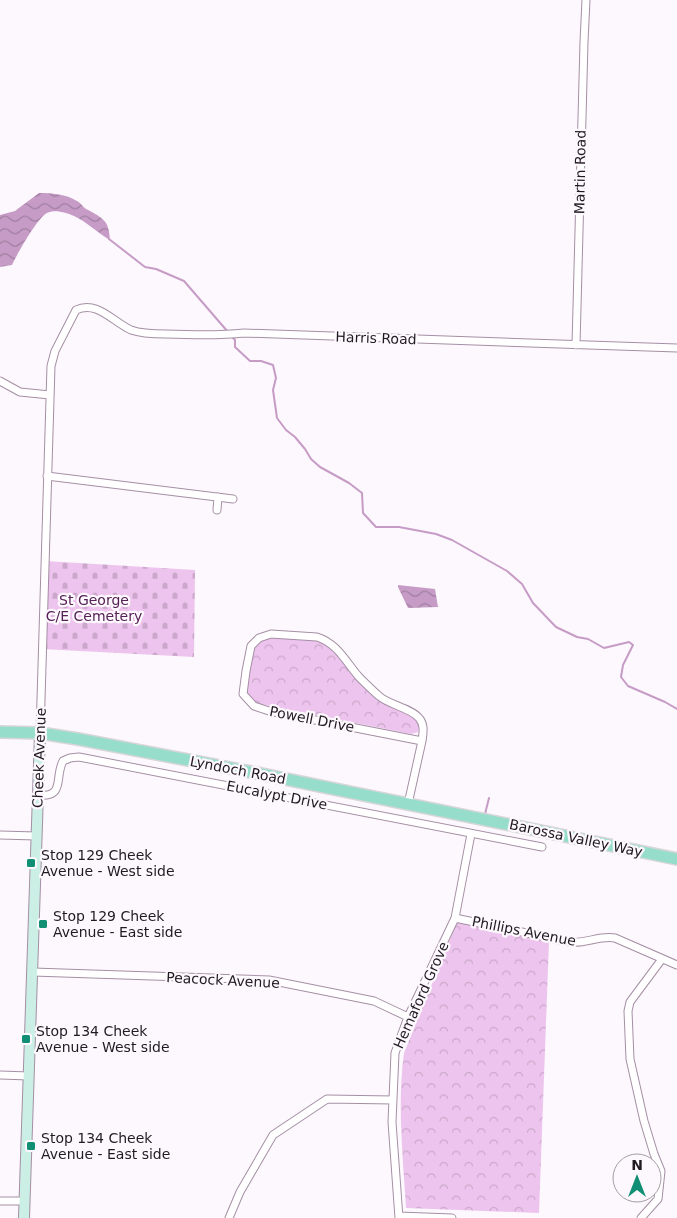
<svg xmlns="http://www.w3.org/2000/svg" width="677" height="1218" font-family="'DejaVu Sans',sans-serif">
  <style>
    .cemetery { fill: url(#cemetery-stones) }
    .park { fill: url(#park-crowns) }
    .water { fill: url(#water-waves) }
    .lines { fill: none; stroke-linecap: round; stroke-linejoin: round }
    .stream { stroke: #c69cc6; stroke-width: 2 }
    .street-casing { stroke: #a58fa5; stroke-width: 9 }
    .secondary-casing { stroke: #a58fa5; stroke-width: 12 }
    .primary-casing { stroke: #d7d6d7; stroke-width: 14 }
    .street { stroke: #fff; stroke-width: 7 }
    .secondary { stroke: #cbeee5; stroke-width: 10 }
    .primary { stroke: #97ddcb; stroke-width: 11 }
    .poi-dot { fill: #108f74; stroke: #fdf8fd; stroke-width: 2 }
    .labels { text-anchor: middle; stroke-width: 4.5; stroke-linejoin: round; paint-order: stroke }
    .street-label { font-size: 14px; fill: #221a22; stroke: #fdf8fd }
    .park-label { font-size: 14px; fill: #542256; stroke: #fdf8fd }
    .poi-label { font-size: 14px; fill: #221a22; stroke: #fdf8fd; text-anchor: start }
  </style>
  <defs>
    <pattern id="cemetery-stones" width="16" height="16" patternUnits="userSpaceOnUse" patternTransform="scale(1.25)"><rect width="16" height="16" fill="#edc4ed"/><path d="M2 7V4a2 2 0 0 1 4 0v3zM10 15v-3a2 2 0 0 1 4 0v3z" fill="#cba8cb"/></pattern>
    <pattern id="park-crowns" width="20" height="18" patternUnits="userSpaceOnUse" patternTransform="scale(1.25)"><rect width="20" height="18" fill="#edc4ed"/><path d="M2 6a3 3 0 1 1 6 0M12 15a3 3 0 1 1 6 0" fill="none" stroke="#cba8cb"/></pattern>
    <pattern id="water-waves" width="16" height="10" patternUnits="userSpaceOnUse" patternTransform="scale(1.25)"><rect width="16" height="10" fill="#c69cc6"/><path d="M0 5q4-4 8 0t8 0" fill="none" stroke="#a07ea0"/></pattern>
  </defs>
  <rect width="100%" height="100%" fill="#fdf8fd"/>
  <path class="cemetery" d="M 45,561 L 195,570 L 194,657 L 42,649 Z"/>
  <path class="park" d="M 270,637 L 314,640 L 320,641 L 329,647 L 370,694 L 378,700 L 416,719 L 419,727 L 418,732 L 411,734 L 256,703 L 250,699 L 246,689 L 253,650 L 263,639 Z
    M 457,922 L 549,941 L 539,1213 L 406,1208 C 403,1156 397,1104 404,1053 Z"/>
  <path class="water" d="M 39,193 C 52,193 66,194 77,201 C 81,203 83,207 86,209 C 103,218 109,220 110,240 C 98,233 87,222 74,216 C 67,213 55,209 47,213 C 38,217 17,254 12,265 L 0,267 L 0,215 L 15,211 Z
    M 398,585 L 435,589 L 438,607 L 408,608 L 398,587 Z"/>
  <g class="lines">
    <path class="stream" d="M 109,239 L 145,267 L 156,269 L 184,281 L 228,332
      M 231,336 L 235,340 L 235,347 L 250,361 L 261,361 L 273,365 L 276,378 L 273,390 L 277,418 L 286,430 L 295,437 L 305,449 L 311,459 L 320,467 L 349,483 L 362,493 L 363,513 L 376,527 L 399,527 L 436,534 L 452,540 L 507,571 L 522,584 L 533,603 L 556,627 L 577,637 L 588,639 L 604,648 L 629,642 L 633,645 L 623,665 L 621,677 L 628,686 L 665,702 L 677,709
      M 485,814 L 489,798"/>
    <defs>
      <path id="street" d="M 576,345 L 584,42 L 586,0
        M 0,381 L 20,392 L 50,395
        M 47,476 L 233,499
        M 217,510 L 218,497
        M 40,733 L 51,366 L 55,351 L 76,310 C 97,300 113,322 131,330 C 142,334 155,334 166,334 C 192,335 218,336 244,333 L 677,348
        M 37,795 C 66,798 54,778 63,761 L 70,758 L 79,757 L 542,847
        M 408,804 L 422,741 C 423,733 425,725 419,718 C 411,708 389,705 379,696 C 372,690 365,683 359,677 C 346,662 337,643 317,637 L 271,634 L 259,638 L 251,646 L 246,671 L 243,694 L 254,706 L 269,711 L 422,741
        M 0,835 L 36,836
        M 455,918 L 570,942 C 586,944 600,935 615,938 L 677,965
        M 33,972 L 269,980 L 374,1001 L 408,1017
        M 0,1075 L 29,1076
        M 0,1201 L 25,1201
        M 399,1216 L 452,1218
        M 229,1218 L 240,1192 L 273,1135 L 327,1099 L 393,1100
        M 399,1218 L 392,1122 L 395,1053 L 408,1017 L 455,918 L 471,834
        M 641,1218 L 658,1199 L 661,1171 L 654,1154 L 644,1121 L 630,1059 L 628,1011 L 630,1002 L 662,959"/>
      <path id="secondary" d="M 24,1218 L 40,733"/>
      <path id="primary" d="M 0,732 L 40,733 L 78,739 L 256,773 L 677,859"/>
    </defs>
    <use href="#street" class="street-casing"/>
    <use href="#secondary" class="secondary-casing"/>
    <use href="#primary" class="primary-casing"/>
    <use href="#street" class="street"/>
    <use href="#secondary" class="secondary"/>
    <use href="#primary" class="primary"/>
  </g>
  <g class="poi-dot">
    <rect x="26" y="858" width="10" height="10" rx="2.5"/>
    <rect x="38" y="919" width="10" height="10" rx="2.5"/>
    <rect x="21" y="1034" width="10" height="10" rx="2.5"/>
    <rect x="26" y="1141" width="10" height="10" rx="2.5"/>
  </g>
  <g class="labels">
    <g class="street-label">
      <text transform="translate(580 172) rotate(-89)" y="5">Martin Road</text>
      <text transform="translate(376 338) rotate(2)" y="5">Harris Road</text>
      <text transform="translate(312 719) rotate(11)" y="5">Powell Drive</text>
      <text transform="translate(39 758) rotate(-88)" y="5">Cheek Avenue</text>
      <text transform="translate(238 770) rotate(11)" y="5">Lyndoch Road</text>
      <text transform="translate(277 795) rotate(11)" y="5">Eucalypt Drive</text>
      <text transform="translate(576 838) rotate(12)" y="5">Barossa Valley Way</text>
      <text transform="translate(524 931) rotate(11)" y="5">Phillips Avenue</text>
      <text transform="translate(223 980) rotate(3)" y="5">Peacock Avenue</text>
      <text transform="translate(421 995) rotate(-66)" y="5">Hemaford Grove</text>
    </g>
    <g class="park-label">
      <text x="94" y="605">St George<tspan x="94" dy="16">C/E Cemetery</tspan></text>
    </g>
    <g class="poi-label">
      <text x="41" y="860">Stop 129 Cheek<tspan x="41" dy="16">Avenue - West side</tspan></text>
      <text x="53" y="921">Stop 129 Cheek<tspan x="53" dy="16">Avenue - East side</tspan></text>
      <text x="36" y="1036">Stop 134 Cheek<tspan x="36" dy="16">Avenue - West side</tspan></text>
      <text x="41" y="1143">Stop 134 Cheek<tspan x="41" dy="16">Avenue - East side</tspan></text>
    </g>
  </g>
  <g transform="translate(637 1178)"><circle r="24" fill="#fdf8fd" stroke="#a59fa5"/>
  <path d="M0-4L9 19L0 12L-9 19Z" fill="#108f74"/>
  <text y="-8" font-size="14" font-weight="bold" text-anchor="middle" fill="#221a22">N</text>
  </g>
</svg>
